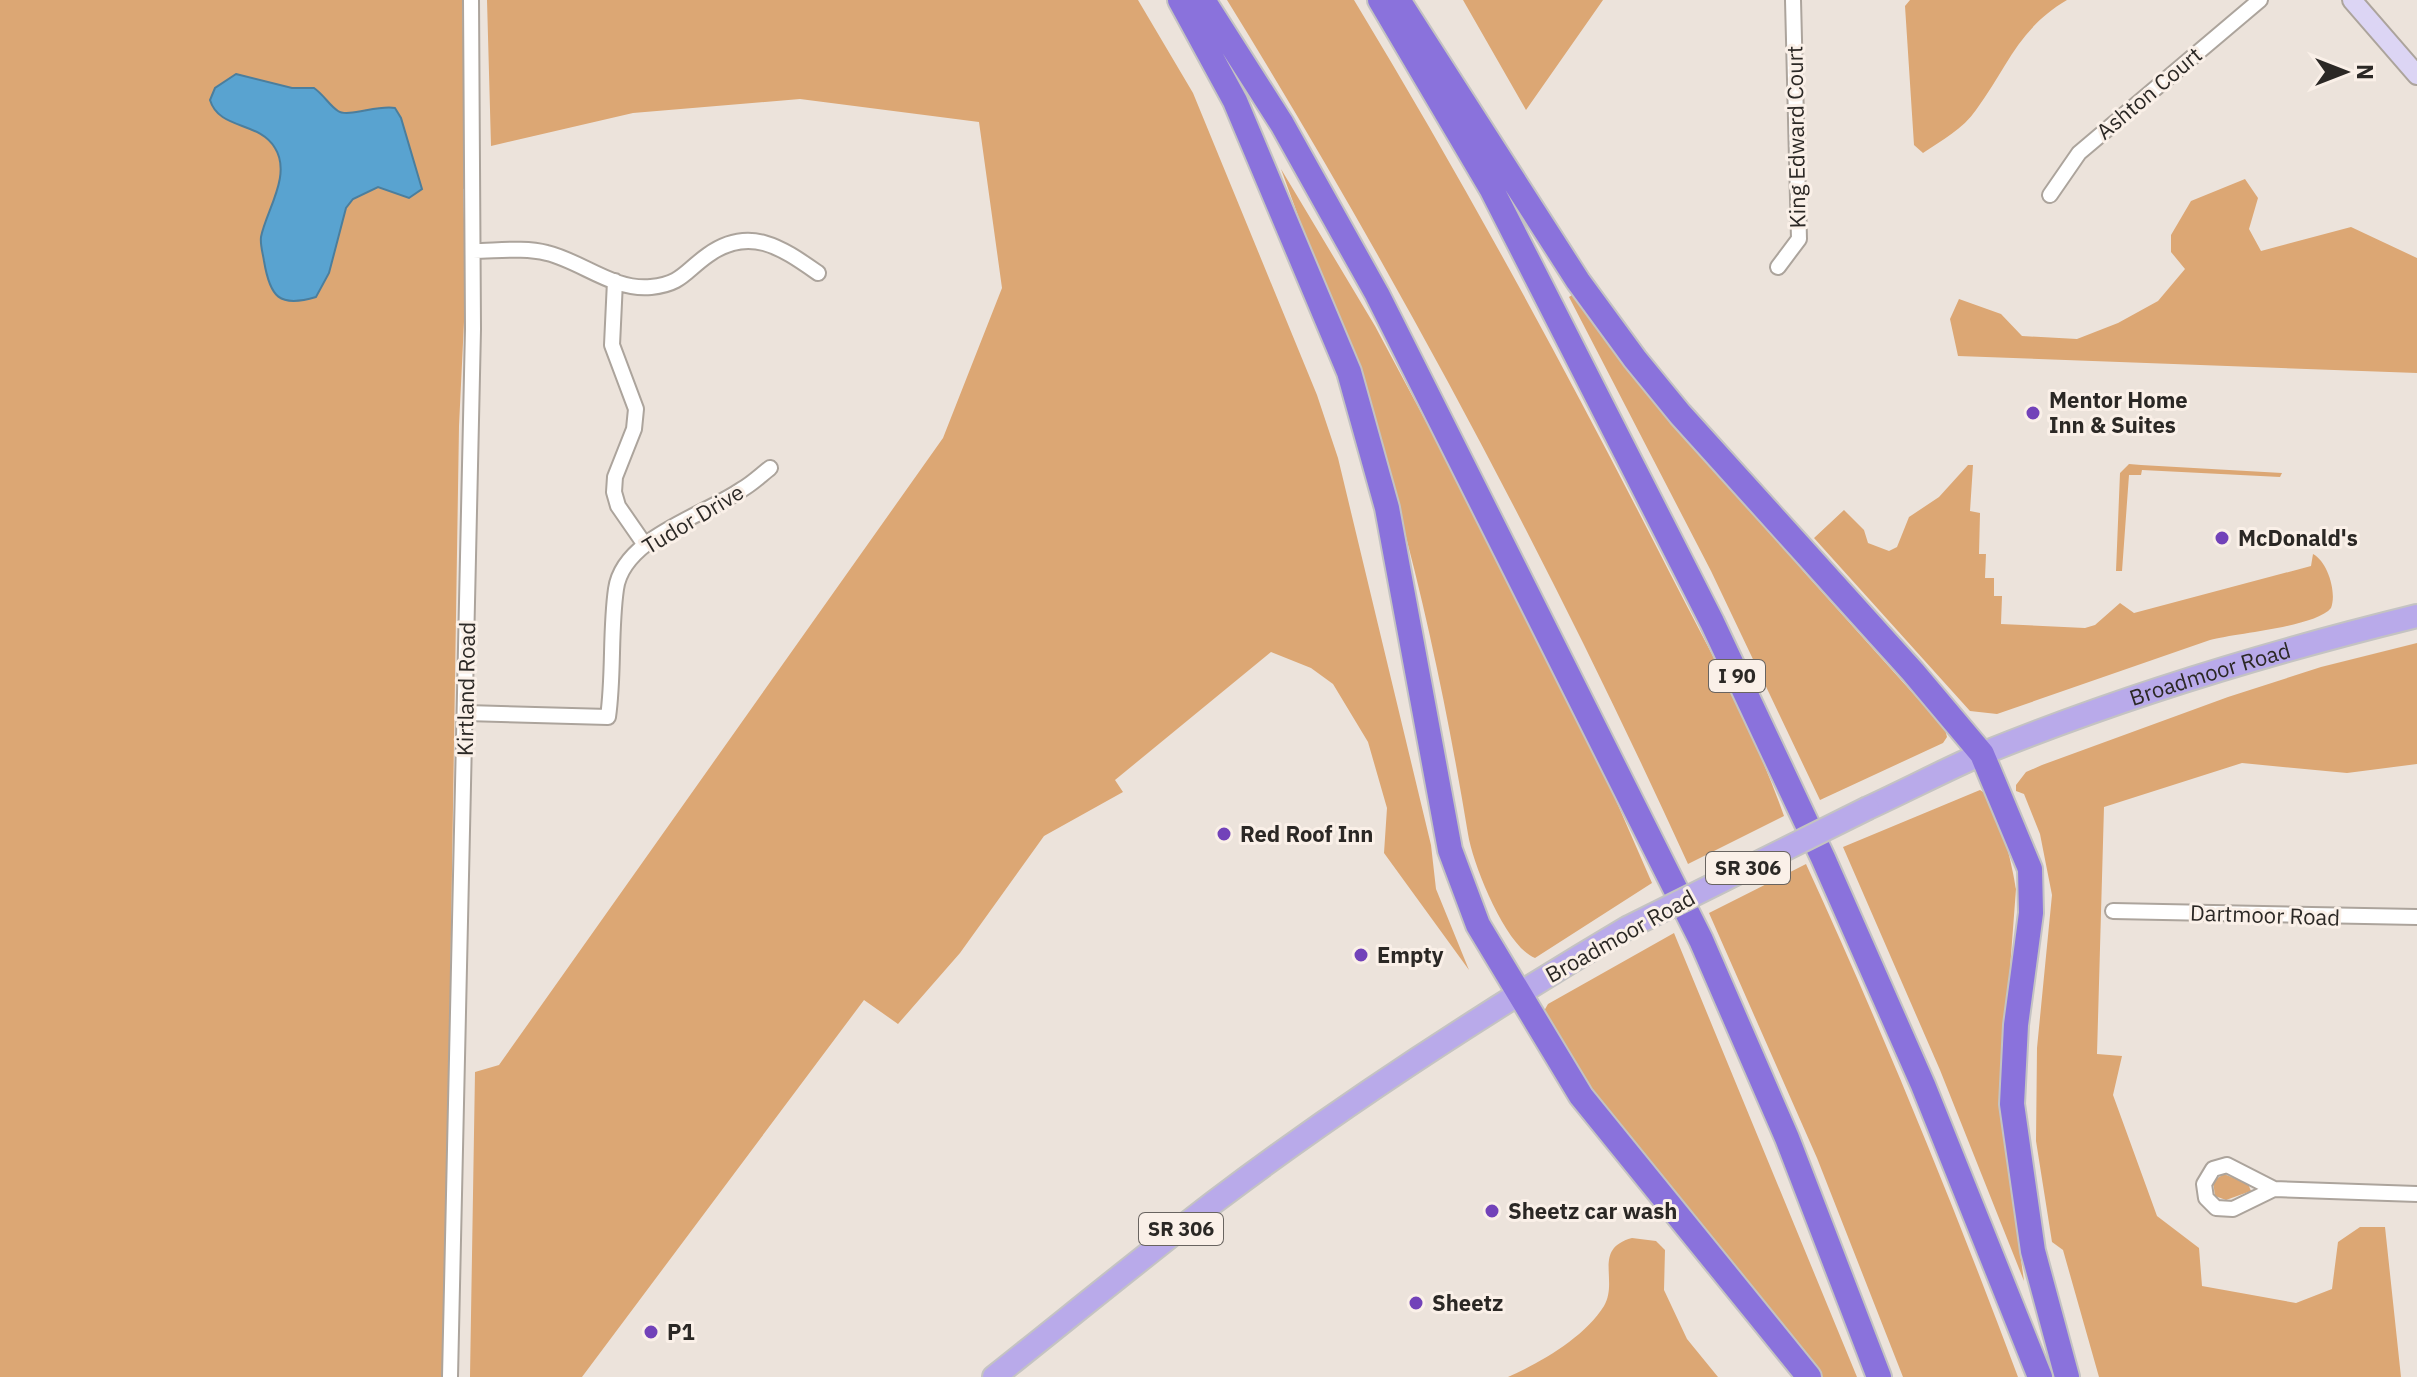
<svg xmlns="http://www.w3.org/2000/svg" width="2417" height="1377" font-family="'IBM Plex Sans',sans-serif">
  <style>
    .green { fill: #dca774 }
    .water { fill: #59a3d0; stroke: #4b7e9d; stroke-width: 2 }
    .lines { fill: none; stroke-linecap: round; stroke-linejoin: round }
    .street-casing { stroke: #aca49c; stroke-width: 18 }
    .secondary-casing { stroke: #aca49c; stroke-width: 22 }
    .primary-casing { stroke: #c4c3c2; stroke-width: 26 }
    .highway-casing { stroke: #c4c3c2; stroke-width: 28 }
    .street { stroke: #fff; stroke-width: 14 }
    .secondary { stroke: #dcd5f4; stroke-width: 18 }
    .primary { stroke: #b9aaea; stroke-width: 22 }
    .highway { stroke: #8a72dc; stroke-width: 24 }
    .primary-bridge-casing { stroke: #c4c3c2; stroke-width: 26; stroke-linecap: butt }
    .primary-bridge { stroke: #b9aaea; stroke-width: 22 }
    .poi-dot { fill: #7242b9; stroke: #faf0e8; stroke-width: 3 }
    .labels { text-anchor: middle; stroke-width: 6; stroke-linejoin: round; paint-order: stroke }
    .shield { fill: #faf0e8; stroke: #696460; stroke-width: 2 }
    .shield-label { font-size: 20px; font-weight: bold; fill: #2b2825 }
    .street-label { font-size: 22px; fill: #2b2825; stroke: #faf0e8 }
    .poi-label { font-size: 22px; font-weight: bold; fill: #2b2825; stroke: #faf0e8; text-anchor: start }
  </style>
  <rect width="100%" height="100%" fill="#ece3db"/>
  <path class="green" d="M 0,0 L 462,0 L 467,188 L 463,189 L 466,280 L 459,426 L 444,1377 L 0,1377 Z
    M 487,0 L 1138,0 L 1193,93 L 1317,395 L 1338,458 L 1431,845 L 1436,889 L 1469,970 L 1384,853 L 1387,808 L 1368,742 L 1333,684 L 1311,668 L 1271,652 L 1115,780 L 1123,792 L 1044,836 L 960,953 L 898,1024 L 864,1000 L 582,1377 L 470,1377 L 475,1072 L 499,1065 L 943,438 L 1002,288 L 979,122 L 800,99 L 633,113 L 491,146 Z
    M 1227,0 L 1354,0 C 1461,177 1560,358 1654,542 C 1699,631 1751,722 1784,816 L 1688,864 C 1553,568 1398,277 1227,0 Z
    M 1463,0 L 1603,0 L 1526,110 Z
    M 1910,0 L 2067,0 C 2018,29 2008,66 1976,110 C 1963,129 1942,140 1923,153 L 1914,145 L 1905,6 Z
    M 1281,169 L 1375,326 L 1472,508 L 1604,773 L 1652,883 L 1535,958 C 1506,947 1473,865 1468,834 C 1447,707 1420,578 1383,455 C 1354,358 1315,264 1281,169 Z
    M 2245,179 L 2258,198 L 2249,229 L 2261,251 L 2351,227 L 2417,258 L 2417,373 L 1958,356 L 1950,319 L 1959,299 L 2001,314 L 2022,336 L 2077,339 L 2118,323 L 2158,301 L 2185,269 L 2171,252 L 2171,235 L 2191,201 Z
    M 1575,293 L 1804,572 L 1945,729 L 1947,737 L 1943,743 L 1820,800 L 1711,571 L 1569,297 Z
    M 2129,464 L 2141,465 L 2282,473 L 2280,477 L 2142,470 L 2141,475 L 2129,475 L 2122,571 L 2116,571 L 2120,473 Z
    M 1968,465 L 1973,465 L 1970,511 L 1980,513 L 1979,554 L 1986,554 L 1985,578 L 1994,578 L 1994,596 L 2002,596 L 2001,624 L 2085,628 L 2095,625 L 2120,603 L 2134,613 L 2311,566 L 2313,554 C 2328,562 2337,593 2331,608 C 2316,627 2236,633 2210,640 L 1997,714 L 1970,711 L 1814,538 L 1844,510 L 1864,530 L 1868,543 L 1889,551 L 1897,547 L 1909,517 L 1939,497 Z
    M 2417,643 L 2417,764 L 2347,773 L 2242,763 L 2104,807 L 2097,1054 L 2122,1056 L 2113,1095 L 2157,1216 L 2199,1248 L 2202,1286 L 2296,1303 L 2332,1289 L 2338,1242 L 2360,1227 L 2385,1227 L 2401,1377 L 2099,1377 L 2063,1250 L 2052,1242 L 2036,1141 L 2037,1048 L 2052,895 L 2040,834 L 2024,794 L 2016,791 L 2016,785 L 2026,772 L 2042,765 L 2228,697 L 2321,667 Z
    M 1980,790 C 1998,799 2013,868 2016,889 L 2003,1061 L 2003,1131 L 2024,1281 L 1940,1070 L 1843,847 Z
    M 1806,864 C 1883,1032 1953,1203 2018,1377 L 1903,1377 L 1817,1158 L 1709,913 Z
    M 1674,933 L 1857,1377 L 1817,1377 L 1592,1097 L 1544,1011 L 1548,1004 Z
    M 2224,1174 L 2248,1184 L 2251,1191 L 2226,1200 L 2215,1196 L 2213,1181 Z
    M 1632,1238 L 1656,1241 L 1665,1250 L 1664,1290 L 1687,1339 L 1718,1377 L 1508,1377 C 1540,1363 1585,1337 1604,1306 C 1619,1280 1592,1249 1632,1238 Z"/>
  <path class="water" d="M 236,74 L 292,88 L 314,88 C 324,95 329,105 338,111 C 348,118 379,104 395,108 L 401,118 L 422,189 L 409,198 L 378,187 L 353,199 L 346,208 L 329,273 L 316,297 C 279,308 270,297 264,261 C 263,254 260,245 261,237 C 266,211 292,175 275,148 C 259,121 219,130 210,100 L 215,88 Z"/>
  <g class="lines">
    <defs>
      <path id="street" d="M 2050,195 L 2079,153 L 2260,0
        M 473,251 C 496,251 524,247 547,253 C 581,261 614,291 651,287 C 682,284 685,271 708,255 C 750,225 782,248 818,273
        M 1778,267 L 1799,239 L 1793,0
        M 615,281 L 612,345 L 636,409 L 634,429 L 615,477 L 614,492 L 618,506 L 645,545
        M 466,713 L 608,717 C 614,675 610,631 616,589 C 623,538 703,516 741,490 C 752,484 761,475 770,468
        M 2113,911 L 2417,917
        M 2227,1165 L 2274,1189 L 2233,1209 L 2216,1208 L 2206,1198 L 2204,1184 L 2213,1169 Z
        M 2274,1189 L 2417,1194
        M 450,1377 L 473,329 L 471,0"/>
      <path id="secondary" d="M 2352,0 L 2417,75"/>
      <g id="primary">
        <path id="s1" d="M 1868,808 C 1907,790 1945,770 1984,753 C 2124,696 2270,652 2417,616"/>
        <path d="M 994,1377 C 1067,1319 1139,1260 1213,1203 C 1345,1103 1484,1013 1627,928"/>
      </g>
      <path id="highway" d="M 1180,0 L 1235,101 L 1349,372 L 1387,508 L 1450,850 L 1478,925 L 1581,1096 L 1809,1377
        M 1203,0 L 1282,124 L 1377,294 L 1701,940 L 1787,1138 L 1879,1377
        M 1380,0 L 1492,190 L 1712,622 L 1823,858 L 1923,1085 L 2040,1377
        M 1398,0 L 1578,281 L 1635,359 L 1680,414 L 1913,672 L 1982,754 L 2030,869 L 2031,913 L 2016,1025 L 2012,1104 L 2033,1251 L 2067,1377"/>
    </defs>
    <use href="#street" class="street-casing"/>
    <use href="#secondary" class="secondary-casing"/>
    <use href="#primary" class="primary-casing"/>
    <use href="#highway" class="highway-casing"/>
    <use href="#street" class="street"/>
    <use href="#secondary" class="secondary"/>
    <use href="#primary" class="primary"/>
    <use href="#highway" class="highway"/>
    <defs>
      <path id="primary-bridge" d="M 1627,928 L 1868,808"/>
    </defs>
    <use href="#primary-bridge" class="primary-bridge-casing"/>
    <use href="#primary-bridge" class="primary-bridge"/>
  </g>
  <g class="poi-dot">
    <circle cx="2033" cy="413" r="8"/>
    <circle cx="2222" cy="538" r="8"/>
    <circle cx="1224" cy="834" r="8"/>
    <circle cx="1361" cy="955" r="8"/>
    <circle cx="1492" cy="1211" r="8"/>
    <circle cx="1416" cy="1303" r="8"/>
    <circle cx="651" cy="1332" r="8"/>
  </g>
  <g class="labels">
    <g class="shield">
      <rect x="1709" y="660" width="56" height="32" rx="6"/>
      <rect x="1706" y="852" width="84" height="32" rx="6"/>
      <rect x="1139" y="1213" width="84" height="32" rx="6"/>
    </g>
    <g class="shield-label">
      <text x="1737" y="683">I 90</text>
      <text x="1748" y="875">SR 306</text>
      <text x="1181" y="1236">SR 306</text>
    </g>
    <g class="street-label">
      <text transform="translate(2149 93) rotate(-40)" y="8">Ashton Court</text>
      <text transform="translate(1796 137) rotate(-91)" y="8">King Edward Court</text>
      <text transform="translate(693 519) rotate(-31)" y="8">Tudor Drive</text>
      <text dy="8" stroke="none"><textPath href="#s1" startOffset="368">Broadmoor Road</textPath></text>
      <text transform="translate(466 689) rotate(-89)" y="8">Kirtland Road</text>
      <text transform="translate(2265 915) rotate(2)" y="8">Dartmoor Road</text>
      <text transform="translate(1620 936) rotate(-29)" y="8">Broadmoor Road</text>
    </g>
    <g class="poi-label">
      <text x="2049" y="408">Mentor Home<tspan x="2049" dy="25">Inn &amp; Suites</tspan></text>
      <text x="2238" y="546">McDonald's</text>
      <text x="1240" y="842">Red Roof Inn</text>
      <text x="1377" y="963">Empty</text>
      <text x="1508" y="1219">Sheetz car wash</text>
      <text x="1432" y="1311">Sheetz</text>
      <text x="667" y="1340">P1</text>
    </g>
  </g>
  <g transform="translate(2345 72) rotate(90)" stroke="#faf0e8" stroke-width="6" paint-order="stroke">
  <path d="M0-6L14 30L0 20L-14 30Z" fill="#2b2825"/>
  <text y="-12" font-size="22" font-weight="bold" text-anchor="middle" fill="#2b2825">N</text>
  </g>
</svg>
